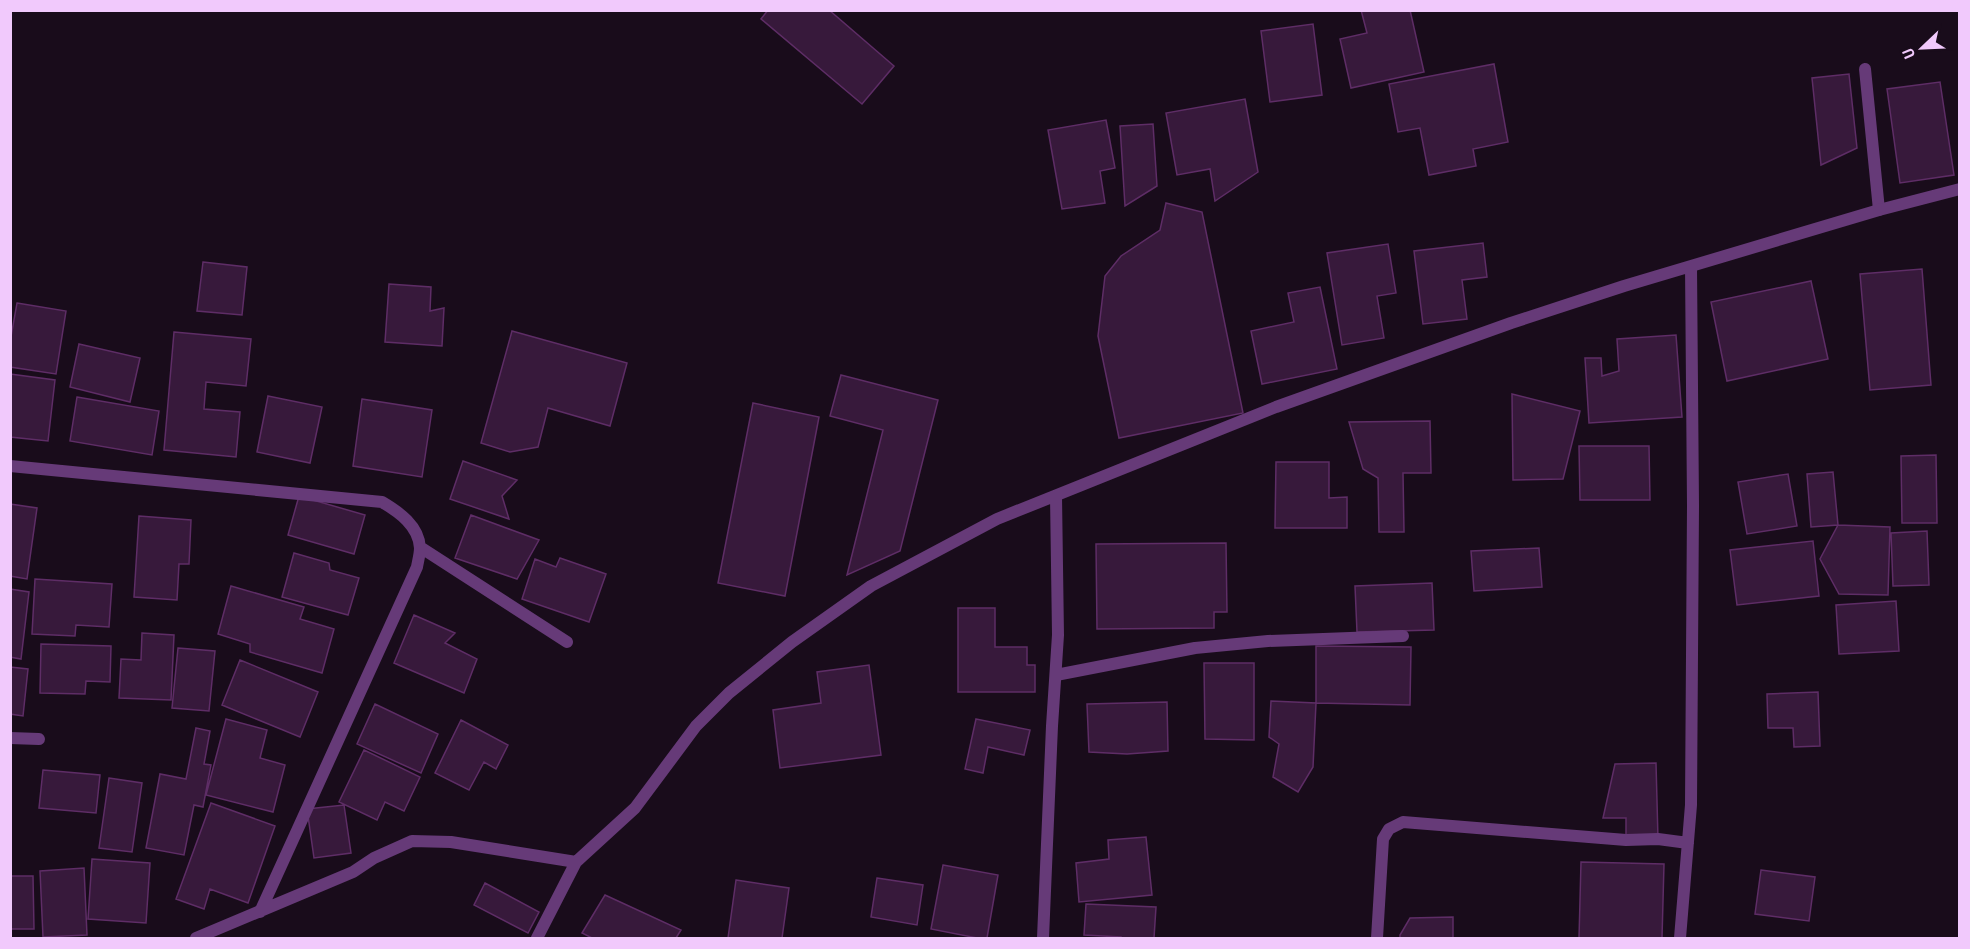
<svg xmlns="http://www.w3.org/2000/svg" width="1970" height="949" font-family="'Archivo Narrow',sans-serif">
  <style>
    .building { fill: #37193b; stroke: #5e2d66; stroke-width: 1.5 }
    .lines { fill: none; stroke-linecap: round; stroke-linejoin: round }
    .service { stroke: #663a78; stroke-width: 12 }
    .minor { stroke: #663a78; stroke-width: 12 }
  </style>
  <rect width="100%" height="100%" fill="#190c1b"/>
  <path class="building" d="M 768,10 L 829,10 L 894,66 L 862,104 L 761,19 Z
    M 1361,10 L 1410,10 L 1424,72 L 1351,88 L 1340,39 L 1367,33 Z
    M 1313,24 L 1322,95 L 1270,102 L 1261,31 Z
    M 1494,64 L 1508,142 L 1473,149 L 1476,166 L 1429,175 L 1420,128 L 1398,132 L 1389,84 Z
    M 1849,74 L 1857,148 L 1821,165 L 1812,78 Z
    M 1940,82 L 1954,175 L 1900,183 L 1887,89 Z
    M 1245,99 L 1258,172 L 1215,201 L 1210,169 L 1177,175 L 1166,113 Z
    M 1106,120 L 1115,168 L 1100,171 L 1105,203 L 1062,209 L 1048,130 Z
    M 1153,124 L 1157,186 L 1125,206 L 1120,126 Z
    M 1166,203 L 1202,212 L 1243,413 L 1119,438 L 1098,336 L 1105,276 L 1121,256 L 1160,230 Z
    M 1483,243 L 1487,277 L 1462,280 L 1467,319 L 1423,324 L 1414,251 Z
    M 1388,244 L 1396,293 L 1377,296 L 1384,338 L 1342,345 L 1327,253 Z
    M 203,262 L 247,267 L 242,315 L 197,311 Z
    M 1922,269 L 1931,385 L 1870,390 L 1860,274 Z
    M 1811,281 L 1828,359 L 1727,381 L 1711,302 Z
    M 389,284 L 431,287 L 430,311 L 444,308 L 442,346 L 385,342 Z
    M 1320,287 L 1337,369 L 1262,384 L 1251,331 L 1294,322 L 1288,293 Z
    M 17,303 L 66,311 L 56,374 L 10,367 L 10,342 Z
    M 512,331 L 627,363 L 610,426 L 548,408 L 538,447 L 510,452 L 481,443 Z
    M 174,332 L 251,339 L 246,386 L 206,382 L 204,409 L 240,412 L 236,457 L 164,450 Z
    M 1676,335 L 1682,417 L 1589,423 L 1585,358 L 1601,358 L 1602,376 L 1619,371 L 1617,339 Z
    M 79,344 L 140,358 L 130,402 L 70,387 Z
    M 10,374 L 55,380 L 48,441 L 10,437 Z
    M 841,375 L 938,400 L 900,551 L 847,575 L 883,430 L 830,416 Z
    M 1512,394 L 1580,411 L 1563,479 L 1513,480 Z
    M 268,396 L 322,407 L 310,463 L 257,452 Z
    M 77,397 L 159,411 L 152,455 L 70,441 Z
    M 362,399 L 432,410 L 422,477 L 353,466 Z
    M 753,403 L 819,417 L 785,596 L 718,583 Z
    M 1430,421 L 1431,473 L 1403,473 L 1404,532 L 1379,532 L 1378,478 L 1363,469 L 1349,422 Z
    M 1579,446 L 1649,446 L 1650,500 L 1580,500 Z
    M 1936,455 L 1937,523 L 1902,523 L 1901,456 Z
    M 463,461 L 517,480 L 502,496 L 509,519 L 450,499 Z
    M 1276,462 L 1329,462 L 1329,498 L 1347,497 L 1347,528 L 1275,528 Z
    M 1833,472 L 1838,525 L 1811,527 L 1807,474 Z
    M 1788,474 L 1797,526 L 1747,534 L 1738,482 Z
    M 299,496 L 365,515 L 354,554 L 288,535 Z
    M 10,504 L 37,508 L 27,579 L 10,576 Z
    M 471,515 L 539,540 L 517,579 L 455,558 Z
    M 139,516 L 191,520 L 189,564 L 179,564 L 177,600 L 134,597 Z
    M 1838,525 L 1890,527 L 1888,595 L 1839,594 L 1820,559 Z
    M 1927,531 L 1929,585 L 1893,586 L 1891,533 Z
    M 1813,541 L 1819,596 L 1737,605 L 1730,550 Z
    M 1226,543 L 1227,612 L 1214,612 L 1214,628 L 1097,629 L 1096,544 Z
    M 1539,548 L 1542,587 L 1474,591 L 1471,551 Z
    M 294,553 L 329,563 L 330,570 L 359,578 L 348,615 L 282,597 Z
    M 560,558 L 606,574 L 589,622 L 522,599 L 535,559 L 556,567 Z
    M 35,579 L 112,584 L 109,627 L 76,625 L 75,636 L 32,634 Z
    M 1432,583 L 1434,630 L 1357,632 L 1355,586 Z
    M 231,586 L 304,607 L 300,619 L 334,629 L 322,673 L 250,652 L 250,644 L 218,634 Z
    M 10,589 L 29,592 L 21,659 L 10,657 Z
    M 1896,601 L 1899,651 L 1839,654 L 1836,605 Z
    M 958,608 L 995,608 L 995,647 L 1027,647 L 1027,665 L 1035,665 L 1035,692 L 958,692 Z
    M 414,615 L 455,633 L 445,643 L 477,659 L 464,693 L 394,663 Z
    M 142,633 L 174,635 L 171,700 L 119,698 L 121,659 L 141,660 Z
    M 41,644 L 111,646 L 110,682 L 86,681 L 85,694 L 40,693 Z
    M 1316,646 L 1411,647 L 1410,705 L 1316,703 Z
    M 178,648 L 215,651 L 209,711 L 172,708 Z
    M 240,660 L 318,692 L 300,737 L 222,705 Z
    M 1204,663 L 1254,663 L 1254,740 L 1205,739 Z
    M 869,665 L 881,755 L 780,768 L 773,710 L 821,703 L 817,672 Z
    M 10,667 L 28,669 L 23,716 L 10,714 Z
    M 1818,692 L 1820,746 L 1794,747 L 1793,728 L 1768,728 L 1767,694 Z
    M 1271,701 L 1316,703 L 1313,767 L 1298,792 L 1273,777 L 1279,744 L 1269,737 Z
    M 1167,702 L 1168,751 L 1127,754 L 1089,752 L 1087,704 Z
    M 375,704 L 438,734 L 421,773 L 357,744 Z
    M 226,719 L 267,730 L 260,758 L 285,765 L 273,812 L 206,795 Z
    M 976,719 L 1030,730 L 1024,755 L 988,747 L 983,773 L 965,769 Z
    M 461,720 L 508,745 L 496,769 L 484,762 L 469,790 L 435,773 Z
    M 196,728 L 210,731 L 204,764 L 211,765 L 203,807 L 194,805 L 184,855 L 146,848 L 160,774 L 186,779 Z
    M 364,750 L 420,777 L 404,811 L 385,802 L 377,820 L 339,802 Z
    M 1656,763 L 1658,839 L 1626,840 L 1626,818 L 1603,818 L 1615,764 Z
    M 43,770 L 100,775 L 96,813 L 39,808 Z
    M 109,778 L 142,783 L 132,852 L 99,848 Z
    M 211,803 L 275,826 L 248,903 L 210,889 L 204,909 L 176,899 Z
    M 344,805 L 351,853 L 314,858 L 307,809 Z
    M 1146,837 L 1152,895 L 1079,902 L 1076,863 L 1109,859 L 1108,840 Z
    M 92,859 L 150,863 L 146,923 L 88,919 Z
    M 1581,862 L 1664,864 L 1662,938 L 1579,938 Z
    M 943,865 L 998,875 L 987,938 L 977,938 L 931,929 Z
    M 84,868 L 87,935 L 43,937 L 40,871 Z
    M 1761,870 L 1815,877 L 1809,921 L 1755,914 Z
    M 10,876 L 33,876 L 34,929 L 10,929 Z
    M 877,878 L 923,885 L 917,925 L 871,917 Z
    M 736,880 L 789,888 L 782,938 L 728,938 Z
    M 485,883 L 539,912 L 528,933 L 474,905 Z
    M 605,895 L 681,930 L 676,938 L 592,938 L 582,933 Z
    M 1086,904 L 1156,907 L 1154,938 L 1121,938 L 1121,937 L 1084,935 Z
    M 1453,917 L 1453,938 L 1400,938 L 1400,935 L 1410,918 Z"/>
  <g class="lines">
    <path class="service" d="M 1865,69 L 1879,210"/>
    <path class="minor" d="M 10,466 L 382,502 C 399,512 419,526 420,548 C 420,554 418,561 417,567 L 260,912
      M 420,547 L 567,642
      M 1056,675 L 1195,648 L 1268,641 L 1403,636
      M 10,738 L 39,739
      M 196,938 L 353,872 L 374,858 L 412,841 L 451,842 L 576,862 L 635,808 L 696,726 L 729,693 L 792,642 L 871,586 L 997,519 L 1276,407 L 1511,323 L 1624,286 L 1879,210 L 1960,189
      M 537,938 L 576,862
      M 1043,938 L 1052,726 L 1058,635 L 1056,496
      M 1377,938 L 1383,839 L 1389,829 L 1403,822 L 1626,840 L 1658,839 L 1688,843
      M 1680,938 L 1691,805 L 1693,506 L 1691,266"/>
  </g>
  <rect width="1970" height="949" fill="none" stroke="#f1c9fc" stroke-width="24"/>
  <g transform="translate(1922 48) rotate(247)" stroke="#190c1b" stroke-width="4.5" paint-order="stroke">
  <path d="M0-4.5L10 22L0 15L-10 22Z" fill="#f1c9fc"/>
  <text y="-9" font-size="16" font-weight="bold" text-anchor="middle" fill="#f1c9fc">U</text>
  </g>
</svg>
